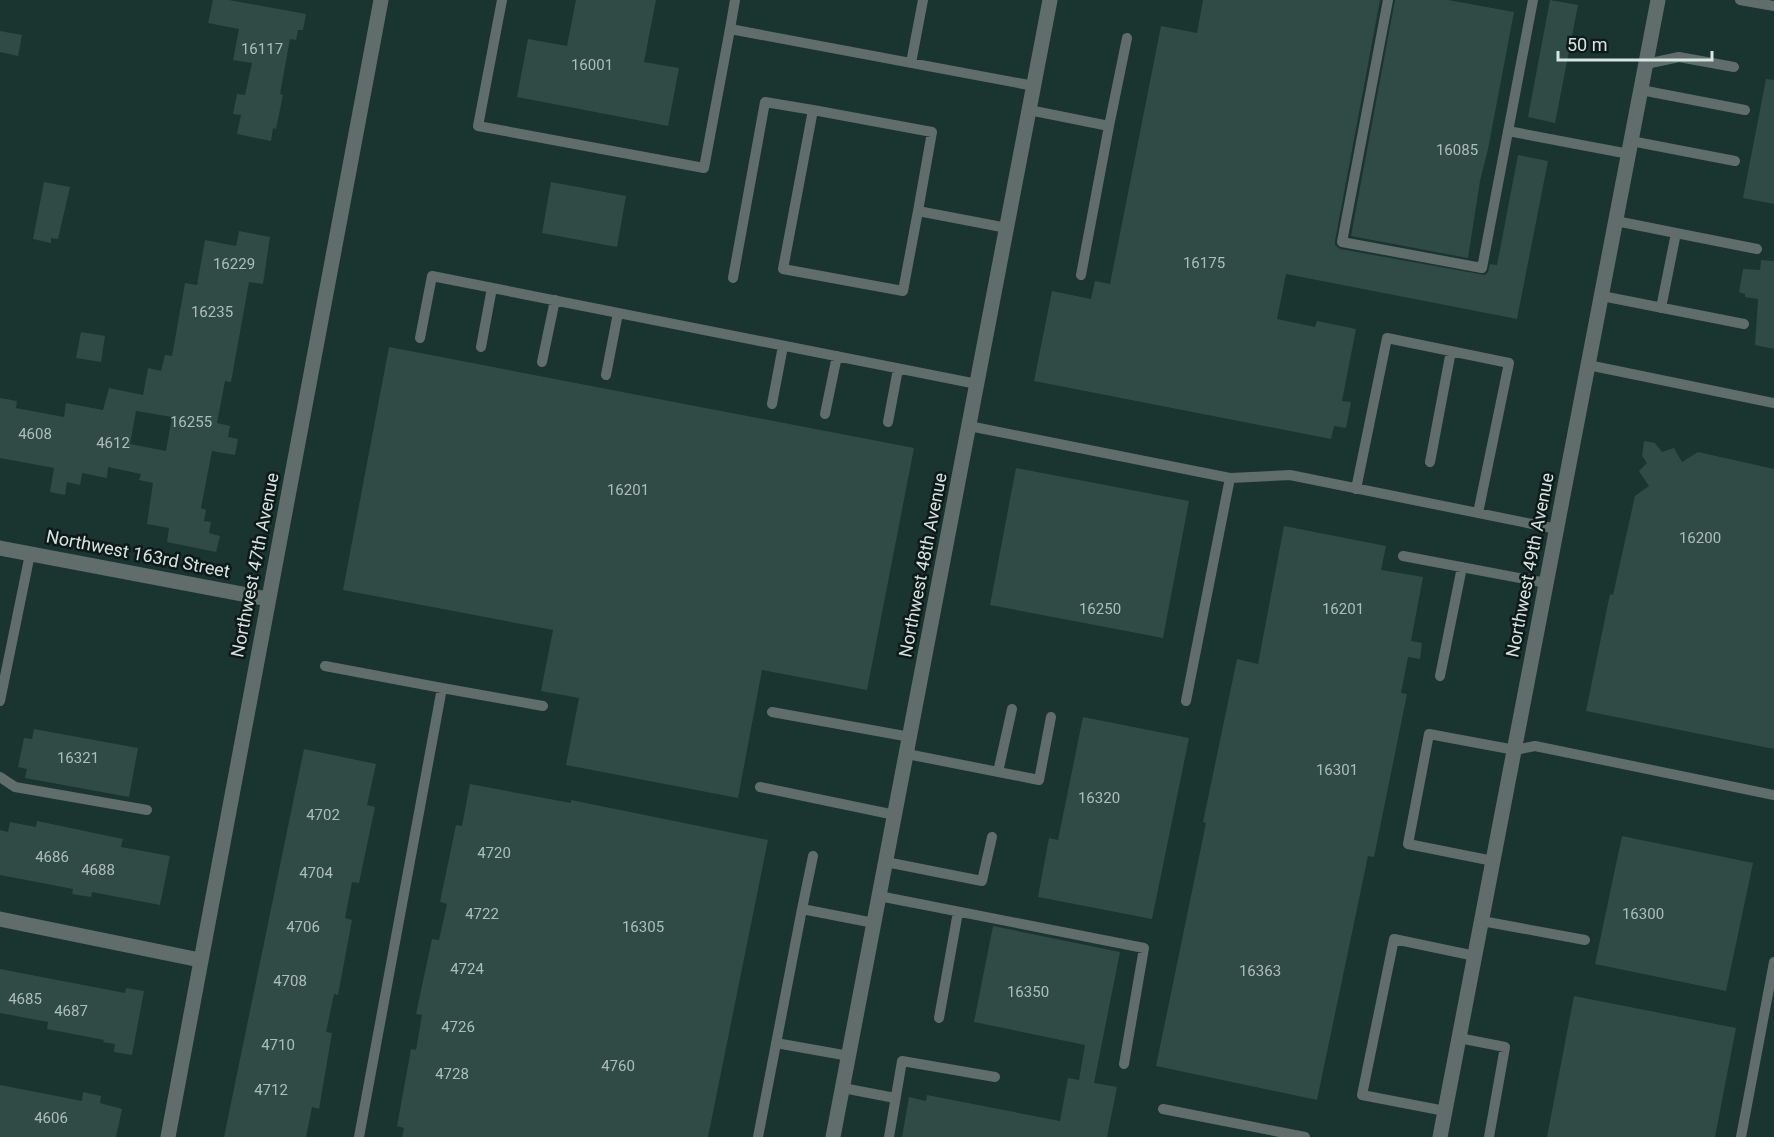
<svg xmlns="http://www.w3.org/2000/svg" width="1774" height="1137" font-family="Roboto,sans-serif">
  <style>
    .building { fill: #304b46; fill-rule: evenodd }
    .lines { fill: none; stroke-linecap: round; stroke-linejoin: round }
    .service { stroke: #616d6a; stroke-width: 10 }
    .minor { stroke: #616d6a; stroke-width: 15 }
    .tertiary { stroke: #616d6a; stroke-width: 15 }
    .labels { text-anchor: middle; stroke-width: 5; stroke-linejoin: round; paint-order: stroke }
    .number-label { font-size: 15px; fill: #acbebb }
    .street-label { font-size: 18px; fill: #d6e5e2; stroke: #0e1918 }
  </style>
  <rect width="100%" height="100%" fill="#1a3430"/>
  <path class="building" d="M 213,0 L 229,0 L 306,14 L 303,30 L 298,30 L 296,40 L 290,39 L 280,94 L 283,95 L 276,129 L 273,128 L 271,141 L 237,134 L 241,115 L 233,114 L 237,94 L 245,95 L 252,63 L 233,60 L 239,29 L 208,23 Z
    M 576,0 L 656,0 L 644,62 L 679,68 L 668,126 L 517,97 L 528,39 L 567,46 Z
    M 1203,0 L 1380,0 L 1335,241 L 1335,245 L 1340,249 L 1485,275 L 1488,272 L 1490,264 L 1497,265 L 1518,155 L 1548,161 L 1517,319 L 1286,274 L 1277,319 L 1315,327 L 1317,321 L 1356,329 L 1342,401 L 1351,402 L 1346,428 L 1334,426 L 1331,439 L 1034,381 L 1052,291 L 1091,299 L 1095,281 L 1110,284 L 1161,26 L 1197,33 Z
    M 1395,0 L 1448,0 L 1514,12 L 1488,149 L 1480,181 L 1468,258 L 1351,236 Z
    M 1550,0 L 1578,5 L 1555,123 L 1528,117 Z
    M 0,31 L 22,35 L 18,56 L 0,52 Z
    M 1766,79 L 1774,80 L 1774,204 L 1743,198 Z
    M 44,182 L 70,187 L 58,239 L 51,238 L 51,243 L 33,239 Z
    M 551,182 L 626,196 L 617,247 L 542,233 Z
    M 239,231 L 270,237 L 263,284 L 249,282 L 231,382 L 225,381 L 217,423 L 230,426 L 228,437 L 238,439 L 235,455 L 212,451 L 201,508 L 206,510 L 204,521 L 211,522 L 209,533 L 220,536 L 216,552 L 167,542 L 169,528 L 147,524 L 153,483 L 139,480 L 141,474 L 108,467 L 107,478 L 82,473 L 80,485 L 67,482 L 65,495 L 50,492 L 54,468 L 0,458 L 0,398 L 17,401 L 16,408 L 64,417 L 66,403 L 103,410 L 109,388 L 143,395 L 148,368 L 161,371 L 165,355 L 172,356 L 185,283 L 197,285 L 205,240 L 236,246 ZM 136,411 L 172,417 L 166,451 L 130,444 Z
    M 1761,260 L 1774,261 L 1774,349 L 1755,345 L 1758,299 L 1745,297 L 1745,294 L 1739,292 L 1743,269 L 1760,270 Z
    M 81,332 L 105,336 L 101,362 L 76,358 Z
    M 389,347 L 914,448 L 867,690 L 762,670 L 738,798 L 566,765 L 579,698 L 541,691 L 553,630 L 343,590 Z
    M 1644,441 L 1655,443 L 1662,452 L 1674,448 L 1682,462 L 1698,452 L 1774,469 L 1774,749 L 1586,711 L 1610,594 L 1613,595 L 1635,496 L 1649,486 L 1639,471 L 1647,463 L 1642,456 Z
    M 1016,468 L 1189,501 L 1163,638 L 990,605 Z
    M 1284,526 L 1386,546 L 1381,570 L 1423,577 L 1411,641 L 1422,643 L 1420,659 L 1408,657 L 1401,693 L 1407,694 L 1374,857 L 1368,856 L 1317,1100 L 1156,1066 L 1206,823 L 1203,822 L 1237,659 L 1258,664 Z
    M 1083,717 L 1189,738 L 1152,919 L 1038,897 L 1049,838 L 1058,840 Z
    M 34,729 L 138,748 L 129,797 L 25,778 L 27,769 L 18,767 L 24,738 L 32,739 Z
    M 304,749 L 376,764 L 367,805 L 375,807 L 359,883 L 352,882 L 345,918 L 352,920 L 338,995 L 334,994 L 326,1032 L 332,1033 L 319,1109 L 312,1107 L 306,1137 L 224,1137 Z
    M 470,784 L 571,803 L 571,800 L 768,840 L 708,1137 L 402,1137 L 404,1128 L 397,1126 L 411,1049 L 416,1050 L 422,1015 L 416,1014 L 432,939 L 439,940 L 447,904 L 440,902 L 456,825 L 462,826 Z
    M 37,821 L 123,839 L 121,847 L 170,856 L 160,905 L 92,892 L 91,897 L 72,894 L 73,889 L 0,875 L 0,830 L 8,832 L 10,822 L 36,827 Z
    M 1622,836 L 1753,863 L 1726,991 L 1595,964 Z
    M 993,926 L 1120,952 L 1094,1083 L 1117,1087 L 1107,1137 L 902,1137 L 909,1097 L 926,1101 L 927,1095 L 1060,1121 L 1068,1078 L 1079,1080 L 1085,1045 L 974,1022 Z
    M 0,969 L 125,993 L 126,988 L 144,991 L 132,1055 L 114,1052 L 115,1044 L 103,1042 L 104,1040 L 47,1029 L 48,1022 L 0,1013 Z
    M 1574,996 L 1736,1028 L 1715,1137 L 1547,1137 Z
    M 0,1085 L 82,1101 L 83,1092 L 101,1096 L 100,1103 L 122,1109 L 116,1137 L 0,1137 Z"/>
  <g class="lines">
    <path class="service" d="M 502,0 L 478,126 L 704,168 L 730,29 L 1034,86
      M 1388,0 L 1342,242 L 1482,268 L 1533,0
      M 1740,0 L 1774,6
      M 730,29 L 735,0
      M 911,63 L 923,0
      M 1646,64 L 1679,57 L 1734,67
      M 1641,90 L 1745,110
      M 1029,110 L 1109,126 L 1081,275
      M 1109,126 L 1127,38
      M 1508,131 L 1629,154
      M 1631,141 L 1735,161
      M 918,211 L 932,132 L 813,110 L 783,269 L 903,291 L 918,211 L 1007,228
      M 1616,221 L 1676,233
      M 733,278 L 765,102 L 813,110
      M 1602,296 L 1744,324
      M 1661,308 L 1676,233 L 1757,249
      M 420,338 L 432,276 L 977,384
      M 481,347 L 492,288
      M 542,362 L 555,300
      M 1588,365 L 1774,403
      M 606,375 L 618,313
      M 772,404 L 783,346
      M 825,414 L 837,356
      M 888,422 L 898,369
      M 969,426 L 1230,478 L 1186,701
      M 1430,462 L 1451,351
      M 1230,478 L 1290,475 L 1557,529
      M 1356,489 L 1387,338 L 1509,363 L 1478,513
      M 1403,556 L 1546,583
      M 325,666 L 442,688 L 359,1137
      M 1440,676 L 1462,567
      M 442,688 L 543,706
      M 0,701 L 30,554
      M 772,712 L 910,737
      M 907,754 L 1039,780 L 1051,717
      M 998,772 L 1012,709
      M 0,777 L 15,787 L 147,810
      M 760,787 L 895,815
      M 1493,861 L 1408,844 L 1429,734 L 1515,750 L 1535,746 L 1774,795
      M 886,862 L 982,881 L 992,837
      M 879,896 L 1144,948 L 1124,1064
      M 802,909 L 813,856
      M 1482,921 L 1585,940
      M 939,1018 L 958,912
      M 1459,1038 L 1505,1047 L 1489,1137
      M 776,1043 L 849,1056
      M 843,1088 L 895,1098
      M 1163,1109 L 1305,1137
      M 1445,1111 L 1362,1095 L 1394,939 L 1475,956
      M 758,1137 L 802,909 L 874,923
      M 889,1137 L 902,1061 L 995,1077
      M 1741,1137 L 1774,962"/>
    <path class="minor" d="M 0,548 L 268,599
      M 0,919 L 200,960
      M 833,1137 L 1050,0"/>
    <path class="tertiary" d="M 168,1137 L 381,0
      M 1440,1137 L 1658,0"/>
  </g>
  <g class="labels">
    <g class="number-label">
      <text x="262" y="54">16117</text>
      <text x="592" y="70">16001</text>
      <text x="1457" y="155">16085</text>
      <text x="1204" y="268">16175</text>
      <text x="234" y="269">16229</text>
      <text x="212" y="317">16235</text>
      <text x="191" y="427">16255</text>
      <text x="35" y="439">4608</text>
      <text x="113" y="448">4612</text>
      <text x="628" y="495">16201</text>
      <text x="1700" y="543">16200</text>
      <text x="1100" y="614">16250</text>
      <text x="1343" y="614">16201</text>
      <text x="78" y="763">16321</text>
      <text x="1337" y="775">16301</text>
      <text x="1099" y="803">16320</text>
      <text x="323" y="820">4702</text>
      <text x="494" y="858">4720</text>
      <text x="52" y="862">4686</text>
      <text x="98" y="875">4688</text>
      <text x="316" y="878">4704</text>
      <text x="482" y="919">4722</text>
      <text x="1643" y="919">16300</text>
      <text x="303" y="932">4706</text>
      <text x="643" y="932">16305</text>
      <text x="467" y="974">4724</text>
      <text x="1260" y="976">16363</text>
      <text x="290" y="986">4708</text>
      <text x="1028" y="997">16350</text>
      <text x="25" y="1004">4685</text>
      <text x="71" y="1016">4687</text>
      <text x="458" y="1032">4726</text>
      <text x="278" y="1050">4710</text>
      <text x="618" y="1071">4760</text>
      <text x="452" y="1079">4728</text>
      <text x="271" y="1095">4712</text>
      <text x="51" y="1123">4606</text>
    </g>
    <g class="street-label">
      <text transform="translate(138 554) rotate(11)" y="6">Northwest 163rd Street</text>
      <text transform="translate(255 565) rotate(-79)" y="6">Northwest 47th Avenue</text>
      <text transform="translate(923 565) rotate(-79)" y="6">Northwest 48th Avenue</text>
      <text transform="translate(1530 565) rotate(-79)" y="6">Northwest 49th Avenue</text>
    </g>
  </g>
  <path d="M1558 51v9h154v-9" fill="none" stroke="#d6e5e2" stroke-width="3"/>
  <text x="1567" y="51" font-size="18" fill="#d6e5e2" stroke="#0e1918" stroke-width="4.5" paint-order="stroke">50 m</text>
</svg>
